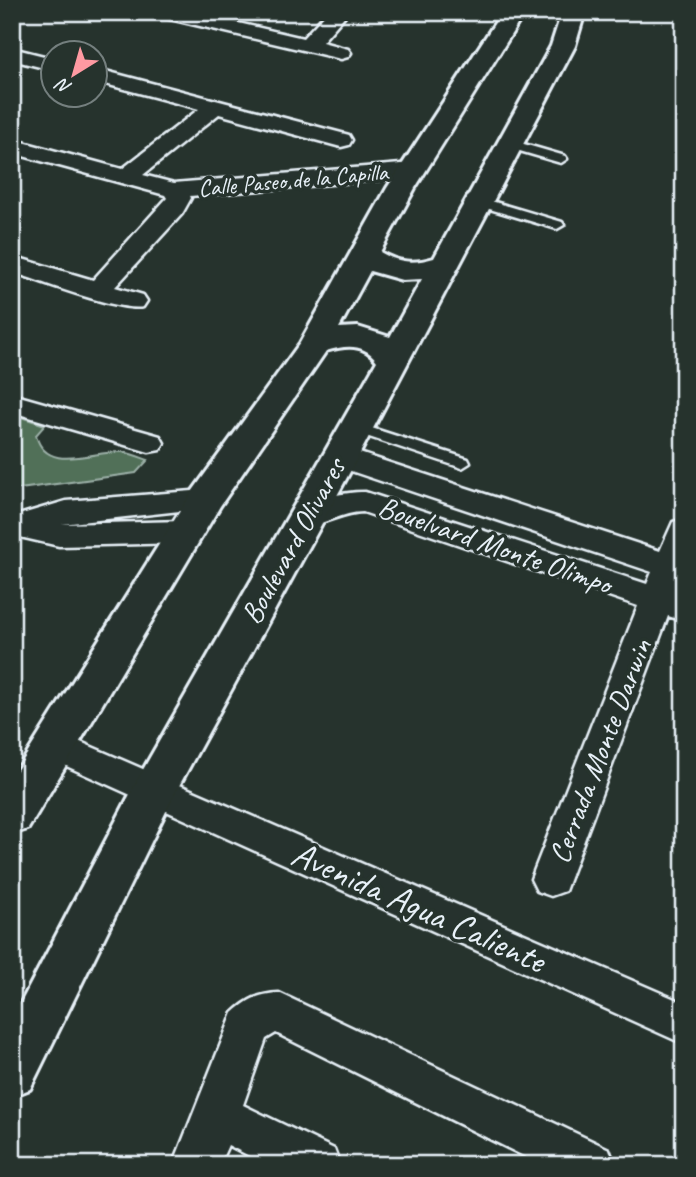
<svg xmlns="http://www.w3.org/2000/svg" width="696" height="1177" font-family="Caveat,sans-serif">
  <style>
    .green { fill: #517058; stroke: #9cb0a8; stroke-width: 2 }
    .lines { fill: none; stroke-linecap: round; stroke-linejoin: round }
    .lane-casing { stroke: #e8f1f8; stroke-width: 5 }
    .street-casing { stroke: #e8f1f8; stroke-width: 5 }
    .secondary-casing { stroke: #e8f1f8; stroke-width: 6 }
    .lane { fill: #26332d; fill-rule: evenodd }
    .street { fill: #26332d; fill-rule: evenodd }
    .secondary { fill: #26332d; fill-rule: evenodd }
    .labels { text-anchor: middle; stroke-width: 7; stroke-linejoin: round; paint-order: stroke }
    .far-street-label { font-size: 24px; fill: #e8f1f8; stroke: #26332d }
    .street-label { font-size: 30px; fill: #e8f1f8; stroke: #26332d }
    .near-street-label { font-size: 37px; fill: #e8f1f8; stroke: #26332d }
  </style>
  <rect width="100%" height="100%" fill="#26332d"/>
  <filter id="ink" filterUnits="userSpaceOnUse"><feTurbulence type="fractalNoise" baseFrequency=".0143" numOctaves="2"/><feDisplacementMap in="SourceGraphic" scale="14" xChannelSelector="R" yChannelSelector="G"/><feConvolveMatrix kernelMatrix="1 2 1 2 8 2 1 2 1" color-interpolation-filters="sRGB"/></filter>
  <g filter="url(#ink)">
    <path class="green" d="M 12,414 L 45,425 L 36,435 C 46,475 94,450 122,452 C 130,453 140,457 148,460 L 136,473 L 12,490 Z"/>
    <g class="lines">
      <defs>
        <path id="lane" d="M 510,140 L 565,156 L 567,159 L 561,163 L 506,147 L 504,144 Z
          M 478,197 L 562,222 L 564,225 L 557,229 L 473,204 L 472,201 Z
          M 356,423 L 468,459 L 470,463 L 462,468 L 351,431 L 348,428 L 351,425 Z"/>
        <path id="street" d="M 154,12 L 191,12 L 303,38 L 327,12 L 348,12 L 322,42 L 348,49 L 351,53 L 348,57 L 341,59 L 157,16 Z
          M 12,48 L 52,58 L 52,70 L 12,60 Z
          M 94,68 L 349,135 L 352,140 L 349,145 L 341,147 L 219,114 L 143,175 L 174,183 L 413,163 L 421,165 L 425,170 L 421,175 L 413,177 L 190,196 L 191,198 L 182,214 L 115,287 L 143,295 L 147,301 L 143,307 C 120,312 40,281 12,272 L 12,256 L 93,280 L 167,198 L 165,195 L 12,153 L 12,139 L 122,169 L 199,109 L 94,81 Z
          M 12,394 L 160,436 L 164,443 L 160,450 L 149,452 L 12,412 Z
          M 341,447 L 660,551 L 673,522 L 684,519 L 684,582 L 681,582 L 676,594 L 684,596 L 684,621 L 668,616 L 565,891 L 551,896 L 537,891 L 531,879 L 638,606 L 363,512 C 339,512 317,531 294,524 L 289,517 C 300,499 345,492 365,492 L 647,584 L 652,572 L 330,464 L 326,457 L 330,450 Z
          M 205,490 L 216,493 L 221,500 L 216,507 L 62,524 L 185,521 L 196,524 L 201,532 L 196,540 L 185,543 L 59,546 L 20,537 L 12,539 L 12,517 L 66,501 Z
          M 55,731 L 684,1003 L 684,1044 L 42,755 L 37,745 L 42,735 Z
          M 279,993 L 609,1149 L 615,1165 L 542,1165 L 276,1033 L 266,1039 L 243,1105 L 334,1149 L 340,1165 L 267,1165 L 228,1145 L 219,1165 L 173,1165 L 233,1013 C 248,999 259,994 279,993 Z"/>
        <path id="secondary" d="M 502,12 L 525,12 L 415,188 L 380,252 C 398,263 414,264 434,258 L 551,46 L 562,12 L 585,12 L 575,46 L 556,82 L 358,457 L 174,795 L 30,1089 L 12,1096 L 12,1020 L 140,775 L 377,361 C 364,343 346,345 326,351 L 220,506 L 28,829 L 12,834 L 12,778 L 192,492 L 300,343 L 387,188 ZM 370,271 L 402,280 L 422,279 L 390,337 L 358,327 L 339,328 Z"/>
      </defs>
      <use href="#lane" class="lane-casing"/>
      <use href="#street" class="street-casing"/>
      <use href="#secondary" class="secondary-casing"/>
      <use href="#lane" class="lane"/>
      <use href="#street" class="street"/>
      <use href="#secondary" class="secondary"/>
    </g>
  </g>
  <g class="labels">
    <g class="far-street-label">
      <text transform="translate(293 180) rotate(-5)" y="8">Calle Paseo de la Capilla</text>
    </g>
    <g class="street-label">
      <text transform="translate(293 541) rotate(-61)" y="10">Boulevard Olivares</text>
      <text transform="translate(495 545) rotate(19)" y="10">Bouelvard Monte Olimpo</text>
      <text transform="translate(600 751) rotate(-69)" y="10">Cerrada Monte Darwin</text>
    </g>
    <g class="near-street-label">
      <text transform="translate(419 906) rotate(24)" y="13">Avenida Agua Caliente</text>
    </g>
  </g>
  <rect width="696" height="1177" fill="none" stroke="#26332d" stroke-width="42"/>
  <rect x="21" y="21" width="654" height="1135" fill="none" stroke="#e8f1f8" stroke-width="2.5" filter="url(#ink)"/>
  <g transform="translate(74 74) rotate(217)"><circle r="33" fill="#26332d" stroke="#747f7e" stroke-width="2"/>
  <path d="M0-5L12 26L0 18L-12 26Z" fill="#ff9aa2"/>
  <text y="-10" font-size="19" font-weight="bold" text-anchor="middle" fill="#e8f1f8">N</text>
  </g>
</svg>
